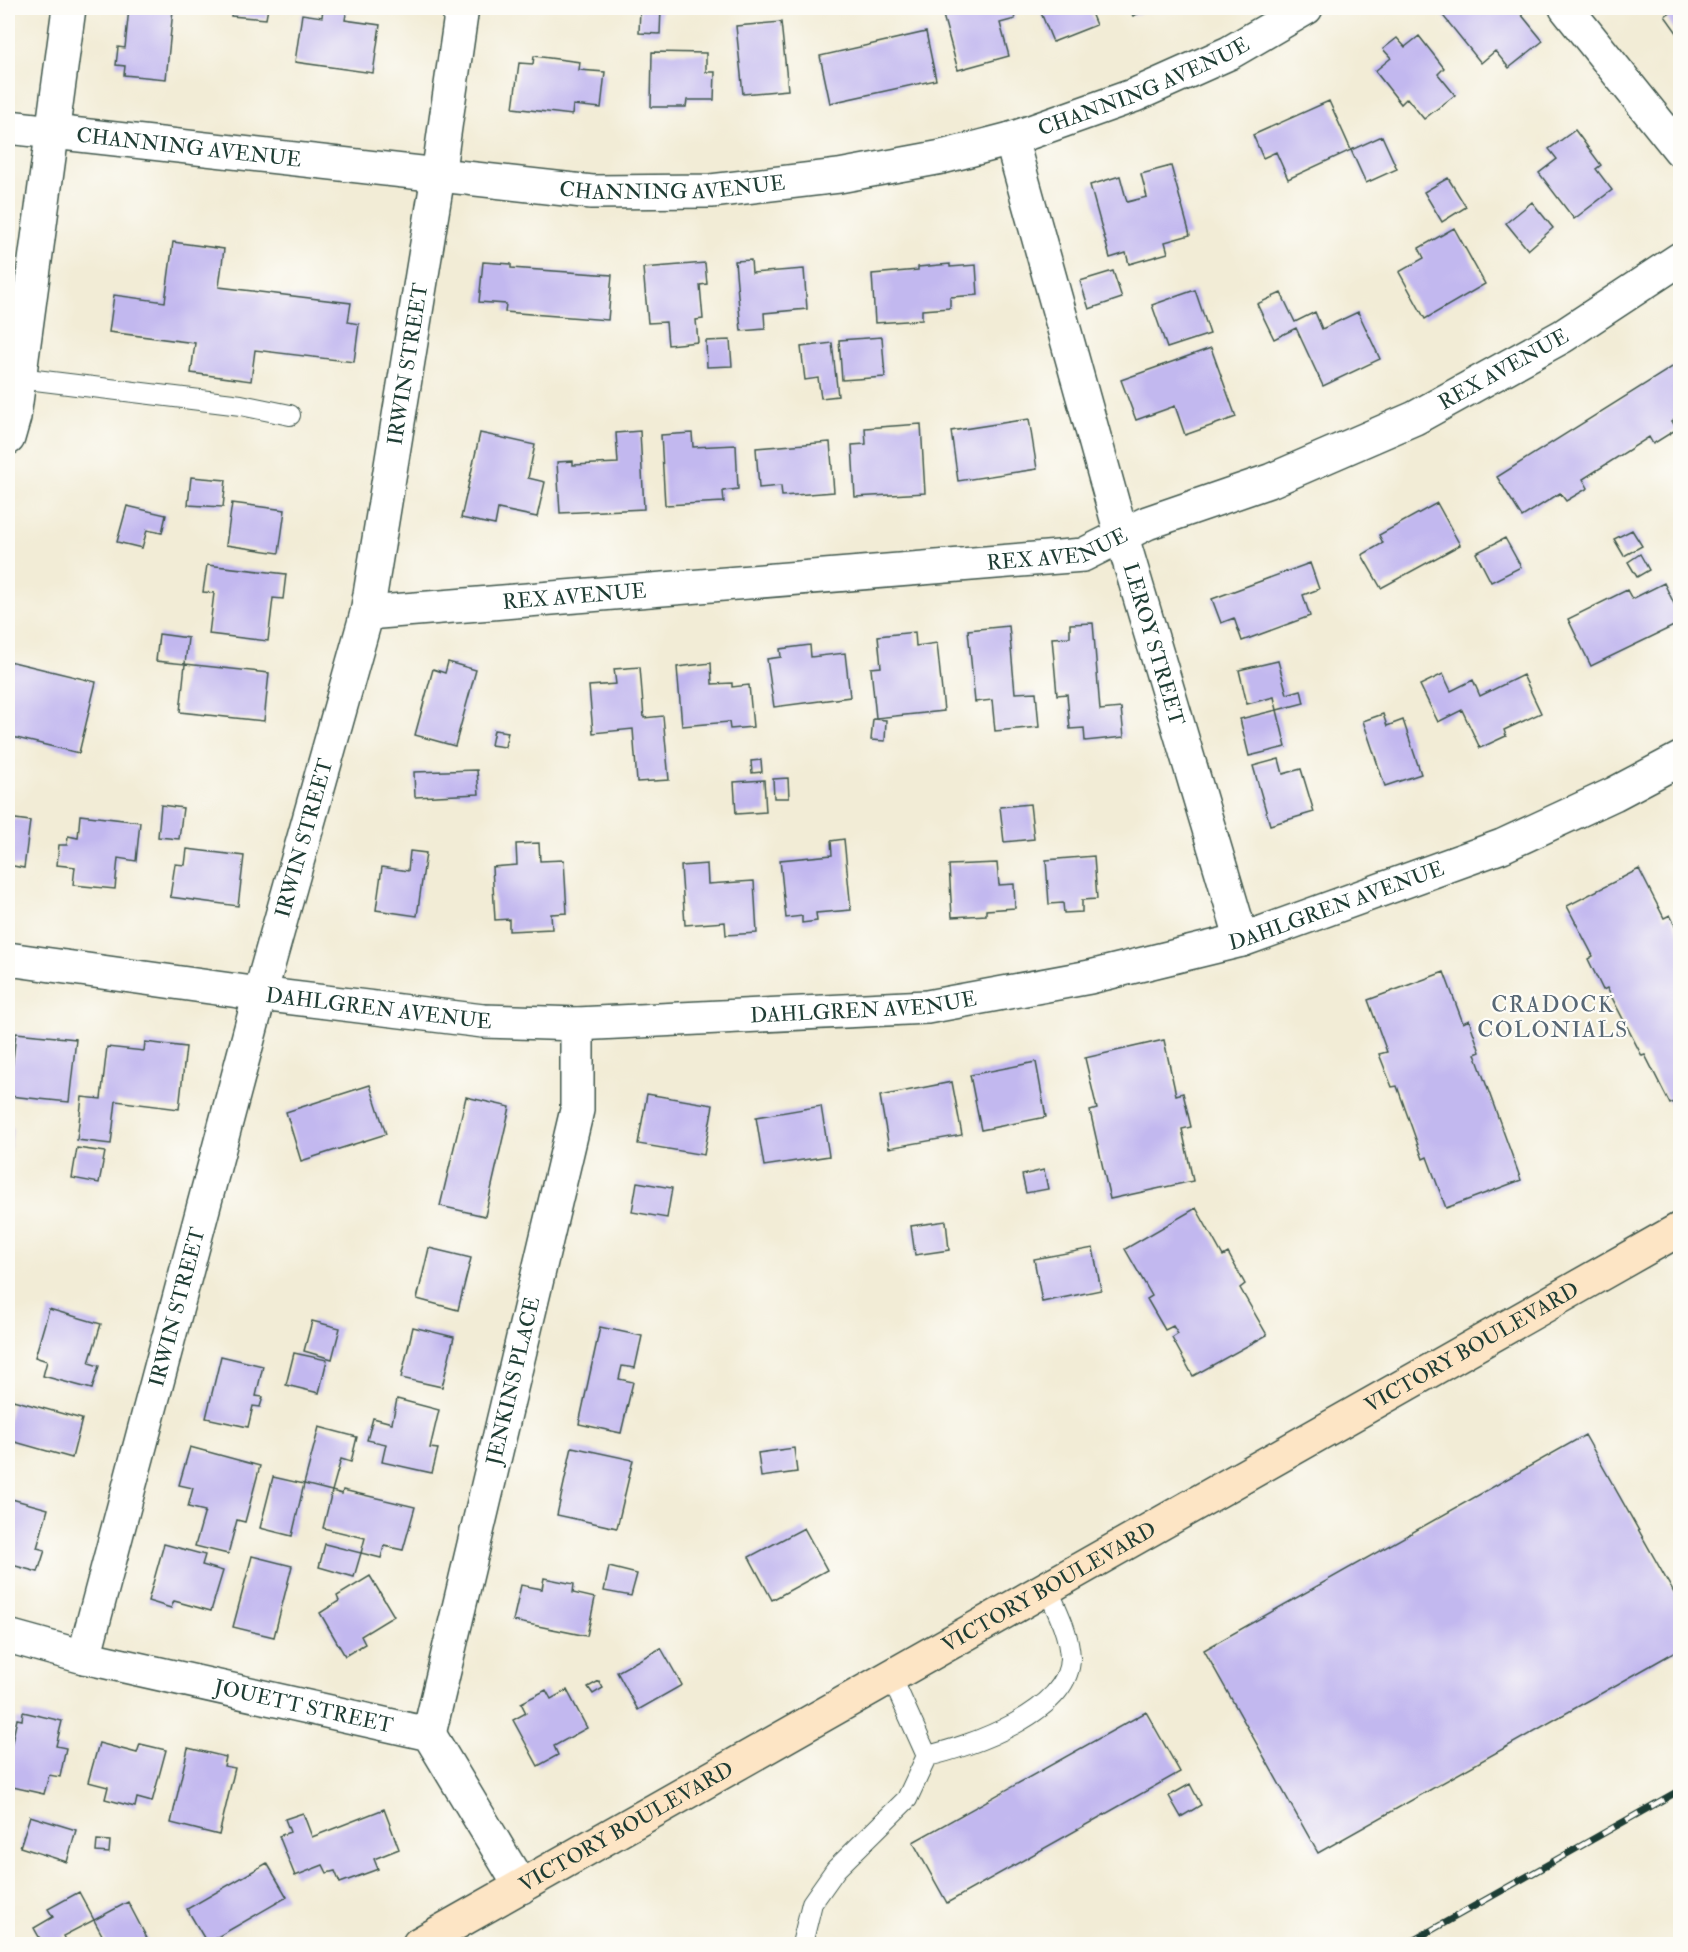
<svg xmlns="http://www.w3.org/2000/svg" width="1688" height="1952" font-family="'IM FELL Double Pica',serif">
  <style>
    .building { fill: #c2b8ef }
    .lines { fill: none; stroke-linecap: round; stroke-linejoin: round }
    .service-casing { stroke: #3f574c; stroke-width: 22 }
    .minor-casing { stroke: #3f574c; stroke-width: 36 }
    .secondary-casing { stroke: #3f574c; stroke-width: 36 }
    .service { stroke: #fff; stroke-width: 20 }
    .minor { stroke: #fff; stroke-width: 33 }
    .secondary { stroke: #fde5c5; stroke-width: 33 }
    .rail-casing { stroke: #1f3d34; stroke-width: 7 }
    .rail { stroke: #fdfcf7; stroke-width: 4.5; stroke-dasharray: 14; stroke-linecap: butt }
    .labels { text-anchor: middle; stroke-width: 4.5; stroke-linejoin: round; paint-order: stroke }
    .street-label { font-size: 21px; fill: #1f3d34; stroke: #fdfcf7 }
    .neighbourhood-label { font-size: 22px; letter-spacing: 1.5px; fill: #586875; stroke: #fdfcf7 }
  </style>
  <rect width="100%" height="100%" fill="#fdfcf7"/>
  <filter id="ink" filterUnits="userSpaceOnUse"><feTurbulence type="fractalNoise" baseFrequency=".0167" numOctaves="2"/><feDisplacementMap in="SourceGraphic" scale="12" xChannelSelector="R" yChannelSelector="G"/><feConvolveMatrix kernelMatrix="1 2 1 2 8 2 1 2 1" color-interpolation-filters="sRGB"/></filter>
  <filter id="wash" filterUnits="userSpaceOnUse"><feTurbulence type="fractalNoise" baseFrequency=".008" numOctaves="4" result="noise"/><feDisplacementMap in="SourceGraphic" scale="24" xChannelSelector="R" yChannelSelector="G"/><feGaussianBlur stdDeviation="1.35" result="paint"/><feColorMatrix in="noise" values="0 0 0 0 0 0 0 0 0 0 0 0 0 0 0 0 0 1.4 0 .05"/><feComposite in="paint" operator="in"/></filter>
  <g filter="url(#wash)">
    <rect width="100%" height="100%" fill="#f2ecd6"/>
    <g id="blocks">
      <path class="building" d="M 129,8 L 173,10 L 166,79 L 124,75 L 125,66 L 116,65 L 118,47 L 125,48 Z
        M 232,8 L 268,8 L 266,19 L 231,16 Z
        M 323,8 L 347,8 L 345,20 L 380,25 L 373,73 L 295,62 L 302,14 L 322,17 Z
        M 640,8 L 661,8 L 660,34 L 639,33 Z
        M 941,8 L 1012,8 L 1015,19 L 1000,23 L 1009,56 L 958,70 Z
        M 1039,8 L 1089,8 L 1096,25 L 1053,42 Z
        M 1129,8 L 1150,8 L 1133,16 Z
        M 1446,8 L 1516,8 L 1543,41 L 1509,68 L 1495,51 L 1481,63 L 1440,12 Z
        M 1676,8 L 1680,8 L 1680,37 L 1665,16 Z
        M 781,22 L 788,90 L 743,94 L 736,26 Z
        M 926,32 L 936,80 L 830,103 L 820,56 Z
        M 1419,36 L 1444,68 L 1438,74 L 1455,95 L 1424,119 L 1407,98 L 1401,104 L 1375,71 L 1391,58 L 1383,49 L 1397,38 L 1405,47 Z
        M 652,52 L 706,53 L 706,72 L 715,72 L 714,100 L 687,100 L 686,107 L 651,107 Z
        M 534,56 L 580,62 L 579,70 L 605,72 L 601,108 L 573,105 L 572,115 L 513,108 L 519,63 L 533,64 Z
        M 1329,101 L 1351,150 L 1288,179 L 1276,152 L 1263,158 L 1253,135 Z
        M 1575,130 L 1601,165 L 1596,169 L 1612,190 L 1574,219 L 1539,173 L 1557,159 L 1549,149 Z
        M 1382,136 L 1397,169 L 1366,183 L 1351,150 Z
        M 1171,166 L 1190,235 L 1165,242 L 1168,253 L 1129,264 L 1126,253 L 1110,258 L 1090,185 L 1120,176 L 1127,202 L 1147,197 L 1141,174 Z
        M 1448,178 L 1466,207 L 1442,222 L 1424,192 Z
        M 1532,202 L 1553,228 L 1528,250 L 1506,223 Z
        M 1454,228 L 1485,284 L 1425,319 L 1399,272 L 1424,258 L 1419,248 Z
        M 173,242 L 224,249 L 219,287 L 351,303 L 348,322 L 359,324 L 354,362 L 255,350 L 251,381 L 191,373 L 195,343 L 109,332 L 114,295 L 165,302 Z
        M 751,260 L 752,273 L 804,269 L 807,309 L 764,313 L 765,329 L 741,331 L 735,261 Z
        M 483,262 L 511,264 L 511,268 L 612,275 L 608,320 L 505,312 L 506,304 L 479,302 Z
        M 705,263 L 707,284 L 700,285 L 703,319 L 696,320 L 698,342 L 668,345 L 666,322 L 648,323 L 643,268 Z
        M 950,264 L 950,267 L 976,265 L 978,295 L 950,297 L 950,308 L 922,310 L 922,320 L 875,323 L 872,274 L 918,270 L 918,267 Z
        M 1113,271 L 1122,298 L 1089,309 L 1080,281 Z
        M 1195,290 L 1210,334 L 1167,348 L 1152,305 Z
        M 1281,293 L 1295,322 L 1315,312 L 1322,329 L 1358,312 L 1380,359 L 1323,386 L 1296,328 L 1274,339 L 1257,304 Z
        M 882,337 L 885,377 L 842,380 L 839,340 Z
        M 730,340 L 732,366 L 707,367 L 706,341 Z
        M 832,343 L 838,396 L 821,398 L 818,378 L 805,380 L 801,347 Z
        M 1211,348 L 1236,417 L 1185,435 L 1175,406 L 1136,420 L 1121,380 Z
        M 1680,362 L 1680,416 L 1672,421 L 1677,429 L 1653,444 L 1649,437 L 1583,479 L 1588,488 L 1566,501 L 1560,493 L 1522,517 L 1497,477 Z
        M 1029,419 L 1037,469 L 958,481 L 951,431 Z
        M 921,424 L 925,493 L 855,497 L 852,445 L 866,444 L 865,428 Z
        M 640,431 L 644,509 L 560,513 L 557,462 L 573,461 L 573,465 L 618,463 L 616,433 Z
        M 480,433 L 535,445 L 528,478 L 545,482 L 537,517 L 498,509 L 495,525 L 461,518 Z
        M 692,433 L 693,447 L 736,445 L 738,489 L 723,491 L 724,502 L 665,505 L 661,435 Z
        M 830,442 L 834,492 L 782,496 L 781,486 L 759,488 L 756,448 Z
        M 191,477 L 226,480 L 223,507 L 188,505 Z
        M 232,503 L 285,510 L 279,553 L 226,545 Z
        M 1437,503 L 1460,545 L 1381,588 L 1362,555 L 1383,543 L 1379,535 Z
        M 127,506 L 166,515 L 162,533 L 147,530 L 142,548 L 117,542 Z
        M 1632,530 L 1642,546 L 1624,556 L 1614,539 Z
        M 1505,538 L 1521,567 L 1491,582 L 1476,553 Z
        M 1640,554 L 1649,570 L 1637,577 L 1628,562 Z
        M 1310,563 L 1319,589 L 1303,595 L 1310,616 L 1242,641 L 1234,618 L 1221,623 L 1212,599 Z
        M 207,565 L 286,574 L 283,599 L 273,598 L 268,641 L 209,634 L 214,593 L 203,592 Z
        M 1664,583 L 1680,616 L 1680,623 L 1591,666 L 1568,619 L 1627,590 L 1632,599 Z
        M 1093,623 L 1100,710 L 1121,708 L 1124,737 L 1085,741 L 1084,728 L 1070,729 L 1067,694 L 1057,695 L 1052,638 L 1070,637 L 1070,624 Z
        M 1009,626 L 1015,693 L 1036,692 L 1039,727 L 995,731 L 992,700 L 975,702 L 968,630 Z
        M 915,632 L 916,646 L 937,643 L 944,711 L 876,718 L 871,668 L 881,667 L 878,636 Z
        M 159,634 L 188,638 L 185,664 L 156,661 Z
        M 810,645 L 811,657 L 845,653 L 850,697 L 774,707 L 767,659 L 781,657 L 780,649 Z
        M 9,661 L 96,682 L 79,753 L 8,736 Z
        M 1278,661 L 1287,694 L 1301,690 L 1304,703 L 1277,710 L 1274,697 L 1247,704 L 1239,670 Z
        M 448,662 L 476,670 L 455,746 L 415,735 L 433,669 L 445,673 Z
        M 711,663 L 712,684 L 732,683 L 732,687 L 749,685 L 753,727 L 730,729 L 729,722 L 682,726 L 677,667 Z
        M 185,664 L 269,673 L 264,721 L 180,712 Z
        M 640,667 L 644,718 L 663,716 L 669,780 L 637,782 L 633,729 L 593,733 L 589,686 L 616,684 L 614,669 Z
        M 1443,674 L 1451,691 L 1473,680 L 1480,696 L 1523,675 L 1541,713 L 1504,730 L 1506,736 L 1480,748 L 1462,710 L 1438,722 L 1420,685 Z
        M 1277,710 L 1286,747 L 1249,756 L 1240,719 Z
        M 1383,714 L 1387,726 L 1403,720 L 1421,774 L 1385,786 L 1363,721 Z
        M 873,719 L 886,720 L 885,741 L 871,740 Z
        M 494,730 L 508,732 L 505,747 L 491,745 Z
        M 1279,759 L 1283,774 L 1301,769 L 1314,812 L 1270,825 L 1253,766 Z
        M 761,760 L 762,772 L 752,773 L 751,761 Z
        M 477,770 L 479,794 L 415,797 L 414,772 Z
        M 788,778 L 789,798 L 774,798 L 773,779 Z
        M 764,780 L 766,812 L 736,814 L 734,782 Z
        M 1030,804 L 1034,839 L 1004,842 L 1000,807 Z
        M 161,805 L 183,808 L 179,839 L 158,837 Z
        M 80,815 L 140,822 L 136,861 L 118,858 L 115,889 L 73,885 L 75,867 L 57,865 L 59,845 L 67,845 L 68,836 L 78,838 Z
        M 8,818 L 30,821 L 24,868 L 8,865 Z
        M 844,839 L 851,910 L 816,913 L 817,921 L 802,923 L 802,916 L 786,918 L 780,860 L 832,855 L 831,841 Z
        M 539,843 L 540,861 L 564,860 L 567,913 L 551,914 L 552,929 L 509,931 L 509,919 L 495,920 L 492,867 L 517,865 L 516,844 Z
        M 187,849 L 244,856 L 238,906 L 170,897 L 175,864 L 185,865 Z
        M 410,851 L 426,853 L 417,916 L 376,910 L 382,867 L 408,871 Z
        M 1094,856 L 1097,899 L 1082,900 L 1082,912 L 1064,913 L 1063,903 L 1049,904 L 1046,860 Z
        M 997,863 L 999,885 L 1014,884 L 1015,908 L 986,910 L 986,915 L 952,917 L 949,865 Z
        M 707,864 L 708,884 L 754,881 L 757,933 L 726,935 L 725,922 L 685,925 L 681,866 Z
        M 1639,869 L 1664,918 L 1670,915 L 1680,935 L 1680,1099 L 1670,1104 L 1645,1055 L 1642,1056 L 1607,988 L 1603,990 L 1588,959 L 1593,956 L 1567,906 Z
        M 1444,972 L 1463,1023 L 1469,1020 L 1480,1052 L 1475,1054 L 1521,1180 L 1446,1208 L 1427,1157 L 1423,1159 L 1397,1086 L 1392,1087 L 1379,1054 L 1387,1052 L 1368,1000 Z
        M 16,1033 L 76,1039 L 69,1102 L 9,1096 Z
        M 1164,1040 L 1176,1095 L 1183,1093 L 1191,1127 L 1182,1129 L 1193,1181 L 1110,1199 L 1090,1111 L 1097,1109 L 1085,1058 Z
        M 145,1042 L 186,1047 L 179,1109 L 116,1101 L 111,1144 L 77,1140 L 82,1097 L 101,1099 L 107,1047 L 144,1051 Z
        M 1036,1062 L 1046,1117 L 981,1130 L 970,1075 Z
        M 952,1082 L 962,1135 L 889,1148 L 880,1096 Z
        M 370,1085 L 386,1134 L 301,1161 L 286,1112 Z
        M 647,1094 L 713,1105 L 704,1155 L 638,1144 Z
        M 466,1097 L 510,1107 L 485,1216 L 440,1206 Z
        M 821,1106 L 829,1156 L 764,1166 L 756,1117 Z
        M 8,1127 L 13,1127 L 9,1157 L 8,1157 Z
        M 77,1148 L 105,1152 L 99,1183 L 72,1178 Z
        M 1044,1170 L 1048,1189 L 1026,1193 L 1022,1175 Z
        M 637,1182 L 672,1188 L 667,1218 L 632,1212 Z
        M 1196,1208 L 1223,1256 L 1228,1253 L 1245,1284 L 1240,1288 L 1267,1335 L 1193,1376 L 1172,1338 L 1178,1334 L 1173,1326 L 1165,1330 L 1147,1299 L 1152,1296 L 1125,1249 Z
        M 946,1221 L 949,1250 L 915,1255 L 911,1226 Z
        M 429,1248 L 471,1258 L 458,1310 L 417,1299 Z
        M 1093,1248 L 1101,1290 L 1042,1302 L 1034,1259 Z
        M 49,1309 L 101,1324 L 89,1363 L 99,1366 L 92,1389 L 43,1376 L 47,1361 L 35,1357 Z
        M 312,1321 L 340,1328 L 332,1359 L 304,1351 Z
        M 413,1327 L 454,1337 L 442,1387 L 401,1378 Z
        M 600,1327 L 642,1336 L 635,1368 L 622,1366 L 619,1379 L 633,1382 L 621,1433 L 579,1424 Z
        M 294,1353 L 327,1360 L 319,1393 L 286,1385 Z
        M 221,1356 L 263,1366 L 256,1396 L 263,1397 L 260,1407 L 253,1406 L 248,1427 L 206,1418 Z
        M 397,1399 L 439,1410 L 430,1448 L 438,1449 L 432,1473 L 382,1462 L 386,1444 L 367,1440 L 373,1418 L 392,1423 Z
        M 13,1400 L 82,1419 L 72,1458 L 8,1440 L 8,1421 Z
        M 319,1427 L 357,1437 L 351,1462 L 341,1459 L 332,1491 L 304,1484 Z
        M 1585,1435 L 1674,1593 L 1680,1589 L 1680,1649 L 1318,1853 L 1204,1650 Z
        M 190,1447 L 260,1466 L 245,1522 L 237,1520 L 228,1554 L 195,1546 L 205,1511 L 188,1507 L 193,1488 L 179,1485 Z
        M 572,1447 L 633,1460 L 617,1528 L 557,1515 Z
        M 794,1448 L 797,1472 L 761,1477 L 758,1453 Z
        M 273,1477 L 304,1484 L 292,1536 L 260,1528 Z
        M 343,1490 L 415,1507 L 403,1550 L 384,1546 L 381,1558 L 361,1553 L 365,1538 L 323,1528 L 332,1491 L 342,1494 Z
        M 8,1498 L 48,1509 L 37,1548 L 45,1550 L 38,1572 L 8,1564 Z
        M 804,1528 L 827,1570 L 772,1600 L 749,1557 Z
        M 164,1544 L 205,1555 L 202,1565 L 223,1571 L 211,1611 L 174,1601 L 171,1608 L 148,1601 Z
        M 325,1544 L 361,1553 L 354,1577 L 319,1567 Z
        M 252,1556 L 292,1566 L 274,1637 L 233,1627 Z
        M 609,1567 L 637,1574 L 631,1596 L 604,1591 Z
        M 370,1576 L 394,1616 L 361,1636 L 365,1644 L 345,1656 L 320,1613 L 339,1601 L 337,1596 Z
        M 544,1578 L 574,1584 L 573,1593 L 595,1598 L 587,1636 L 513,1621 L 521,1585 L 542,1589 Z
        M 661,1648 L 682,1685 L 638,1710 L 617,1672 Z
        M 599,1681 L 603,1688 L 593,1694 L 588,1687 Z
        M 546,1690 L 551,1699 L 567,1690 L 587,1728 L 554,1746 L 558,1755 L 538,1766 L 513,1720 L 526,1713 L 521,1703 Z
        M 23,1712 L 62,1721 L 56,1746 L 66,1748 L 60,1777 L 49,1775 L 44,1794 L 8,1786 L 8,1760 L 17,1719 L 22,1720 Z
        M 1146,1712 L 1180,1772 L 947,1903 L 913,1842 Z
        M 99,1743 L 137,1753 L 140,1744 L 166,1750 L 152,1802 L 137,1798 L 135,1807 L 105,1799 L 108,1787 L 88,1782 Z
        M 188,1748 L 226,1757 L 224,1766 L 235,1768 L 219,1835 L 171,1823 Z
        M 1190,1784 L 1201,1805 L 1181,1817 L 1169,1796 Z
        M 384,1809 L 399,1849 L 374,1859 L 378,1869 L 340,1883 L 335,1871 L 327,1873 L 323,1865 L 295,1876 L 279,1836 L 290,1832 L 285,1819 L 303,1813 L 312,1837 Z
        M 30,1816 L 76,1830 L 67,1862 L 20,1847 Z
        M 97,1840 L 110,1841 L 109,1853 L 96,1852 Z
        M 267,1863 L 287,1897 L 207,1943 L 187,1909 Z
        M 79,1892 L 94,1920 L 63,1936 L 67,1944 L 43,1944 L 34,1928 L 53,1917 L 48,1909 Z
        M 128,1902 L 150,1944 L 107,1944 L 94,1920 Z"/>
    </g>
  </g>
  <g filter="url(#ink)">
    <use href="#blocks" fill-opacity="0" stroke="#3f574c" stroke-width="1.5"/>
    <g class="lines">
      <defs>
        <path id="service" d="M 19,378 L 241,405 L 290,415
          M 927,1756 C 969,1747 1070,1712 1070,1658 C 1069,1633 1057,1610 1047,1588
          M 802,1944 L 812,1903 L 836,1869 L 907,1799 L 927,1756 L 891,1676"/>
        <g id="minor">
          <path d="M 1566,8 L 1680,150"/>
          <path id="s1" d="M 8,127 L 592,192 L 711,191 L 839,176 L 942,157 L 1011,139 L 1135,95 L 1229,53 L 1306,8"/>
          <path id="s2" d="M 1011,139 L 1122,537 L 1242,940"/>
          <path d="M 8,438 L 14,417 L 69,8"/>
          <path id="s3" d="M 367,613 L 1083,555 L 1147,523 L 1272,480 L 1415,418 L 1563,336 L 1680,259"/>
          <path id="s4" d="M 8,959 L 260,994 L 483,1021 L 577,1024 L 927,1007 L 1090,977 L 1242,940 L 1502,846 L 1614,794 L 1680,759"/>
          <path id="s5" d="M 8,1636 L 84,1657 L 429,1734 L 521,1887"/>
          <path id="s6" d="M 84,1657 L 260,994 L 367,613 L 438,176 L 462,8"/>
          <path id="s7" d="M 429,1734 L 577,1110 L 577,1024"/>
        </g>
        <g id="secondary">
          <path id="s8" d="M 419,1944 L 1680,1229"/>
        </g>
      </defs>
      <use href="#service" class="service-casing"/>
      <use href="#minor" class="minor-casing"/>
      <use href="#secondary" class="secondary-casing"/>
      <use href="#service" class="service"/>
      <use href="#minor" class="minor"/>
      <use href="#secondary" class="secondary"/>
      <defs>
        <path id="rail" d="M 1407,1944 L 1680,1790"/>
      </defs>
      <use href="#rail" class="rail-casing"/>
      <use href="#rail" class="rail"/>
    </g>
  </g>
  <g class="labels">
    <g class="street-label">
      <text dy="7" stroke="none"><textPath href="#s1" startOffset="1154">CHANNING AVENUE</textPath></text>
      <text dy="7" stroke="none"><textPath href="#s1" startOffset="182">CHANNING AVENUE</textPath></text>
      <text dy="7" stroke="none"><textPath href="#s1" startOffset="668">CHANNING AVENUE</textPath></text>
      <text dy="7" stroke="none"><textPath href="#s6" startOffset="1334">IRWIN STREET</textPath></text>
      <text dy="7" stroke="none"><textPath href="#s3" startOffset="1179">REX AVENUE</textPath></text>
      <text dy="7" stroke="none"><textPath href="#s3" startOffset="694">REX AVENUE</textPath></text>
      <text dy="7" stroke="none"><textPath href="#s3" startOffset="208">REX AVENUE</textPath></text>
      <text dy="7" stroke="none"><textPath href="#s2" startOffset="525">LEROY STREET</textPath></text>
      <text dy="7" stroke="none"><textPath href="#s6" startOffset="848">IRWIN STREET</textPath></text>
      <text dy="7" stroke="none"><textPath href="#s4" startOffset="1346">DAHLGREN AVENUE</textPath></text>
      <text dy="7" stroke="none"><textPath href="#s4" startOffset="860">DAHLGREN AVENUE</textPath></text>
      <text dy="7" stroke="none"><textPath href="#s4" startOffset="374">DAHLGREN AVENUE</textPath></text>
      <text dy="7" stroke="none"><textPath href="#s6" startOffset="362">IRWIN STREET</textPath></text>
      <text dy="7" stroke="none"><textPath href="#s8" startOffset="1210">VICTORY BOULEVARD</textPath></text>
      <text dy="7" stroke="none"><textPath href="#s7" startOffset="363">JENKINS PLACE</textPath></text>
      <text dy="7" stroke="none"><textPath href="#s8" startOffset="724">VICTORY BOULEVARD</textPath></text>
      <text dy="7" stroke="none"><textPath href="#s5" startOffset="304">JOUETT STREET</textPath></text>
      <text dy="7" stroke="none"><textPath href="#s8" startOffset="238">VICTORY BOULEVARD</textPath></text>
    </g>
    <g class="neighbourhood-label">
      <text x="1553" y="1012">CRADOCK<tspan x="1553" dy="25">COLONIALS</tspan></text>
    </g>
  </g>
  <rect width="1688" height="1952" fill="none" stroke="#fdfcf7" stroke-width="30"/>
</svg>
